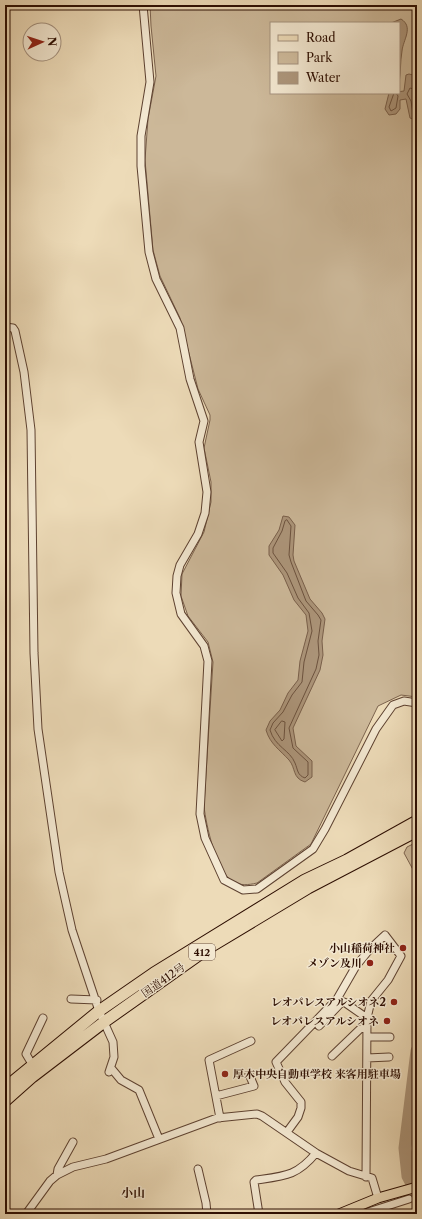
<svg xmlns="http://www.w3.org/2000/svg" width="422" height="1219" font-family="'Libre Caslon Text','Noto Serif JP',serif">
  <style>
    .green { fill: #ccb899; stroke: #7c634e; fill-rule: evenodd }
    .water { fill: #ac957a; stroke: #795f4a }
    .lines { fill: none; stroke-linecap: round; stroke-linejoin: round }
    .shore { stroke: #6c523e; stroke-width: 1 }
    .river { stroke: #ac957a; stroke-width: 13 }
    .minor-casing { stroke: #5d4130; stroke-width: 9 }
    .major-casing { stroke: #2d0e02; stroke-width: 11 }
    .highway-casing { stroke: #2d0e02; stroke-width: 13 }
    .minor { stroke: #f3e8d1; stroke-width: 7 }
    .major { stroke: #eddbb8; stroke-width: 9 }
    .highway { stroke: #eddbb8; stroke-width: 11 }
    .poi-dot { fill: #8f2418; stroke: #f3e8d1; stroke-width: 1.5 }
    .labels { text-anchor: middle; stroke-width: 3; stroke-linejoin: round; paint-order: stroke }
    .shield { fill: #f3e8d1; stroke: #684f40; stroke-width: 1 }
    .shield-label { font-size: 10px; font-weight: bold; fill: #2d0e02 }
    .poi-label { font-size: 11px; font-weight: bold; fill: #2d0e02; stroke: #f3e8d1; text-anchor: end }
    .street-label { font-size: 11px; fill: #2d0e02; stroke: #f3e8d1 }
    .neighbourhood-label { font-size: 12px; font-weight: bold; fill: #2d0e02; stroke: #f3e8d1 }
  </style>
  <rect width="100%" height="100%" fill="#eddbb8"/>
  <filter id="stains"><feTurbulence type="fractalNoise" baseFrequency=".005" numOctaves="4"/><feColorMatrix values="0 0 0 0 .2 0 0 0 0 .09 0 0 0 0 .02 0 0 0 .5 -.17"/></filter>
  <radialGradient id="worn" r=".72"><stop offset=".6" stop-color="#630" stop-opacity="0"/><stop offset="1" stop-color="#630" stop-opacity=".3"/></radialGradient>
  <path class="green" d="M 150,5 L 417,5 L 417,697 L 401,695 L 378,706 L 311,844 L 257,883 C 248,885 240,886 232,881 C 216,870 206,825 204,806 L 213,662 L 208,642 L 188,616 L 181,596 L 182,574 L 204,532 L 211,502 L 211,482 L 204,448 L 210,420 L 210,415 L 198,389 L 180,318 L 160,276 L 153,250 L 145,160 L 148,119 L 156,76 L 151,26 ZM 271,23 L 399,23 L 399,93 L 271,93 Z
    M 417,842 L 417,877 L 404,853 L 407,847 Z"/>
  <path class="water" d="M 401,19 C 414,27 403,40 402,51 C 400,62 401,72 399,83 L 399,23 L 391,23 Z
    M 409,74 L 413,75 L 417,90 L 417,121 L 410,118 L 406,99 L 400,100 L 400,109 L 396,114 L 389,115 L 385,109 L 389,93 L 404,91 L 406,75 Z
    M 283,516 L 289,517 L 295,525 L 293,555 L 294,561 L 310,599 L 322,613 L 325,619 L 322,641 L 323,655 L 320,670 L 293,728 L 296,746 L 312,761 L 312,777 L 305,782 C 292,778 296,768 289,760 C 280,750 270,744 266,730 L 270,721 L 280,710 L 288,693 L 298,680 L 300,661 L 308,631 L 306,615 L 294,600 L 283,575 L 269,555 L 269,546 L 279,530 Z"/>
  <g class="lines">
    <path class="shore" d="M 417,90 L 410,88 L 407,94 L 411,101 L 413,114 L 417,117
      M 394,93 L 389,107 L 391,111 L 396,108 L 398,96 L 396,93
      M 287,520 L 291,526 L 289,555 L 291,562 L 306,601 L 318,615 L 321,620 L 318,641 L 319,655 L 316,669 L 289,728 L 293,748 L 308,762 L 308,775 L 305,778 C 297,775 298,770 295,763 C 290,750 275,747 270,730 L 273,723 L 283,712 L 292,695 L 302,682 L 304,662 L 312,631 L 309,613 L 298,598 L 287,573 L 273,553 L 273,548 L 282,531 L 285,521 Z
      M 282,721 L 285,722 L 284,739 L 282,741 L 275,730 Z"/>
    <path class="river" d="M 417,1051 L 405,1148 L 408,1176 L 417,1193"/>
    <defs>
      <path id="minor" d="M 143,5 L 150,82 L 141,136 L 141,166 L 149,252 L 156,279 L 180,328 L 190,379 L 204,421 L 199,442 L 207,492 L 205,513 L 198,534 L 180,565 L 177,576 L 176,593 L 181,614 L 204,646 L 208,661 L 200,814 L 205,838 L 224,880 L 243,890 L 257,889 L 313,849 L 325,829 L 376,729 L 393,705 L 404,701 L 417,703
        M 5,327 L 13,328 L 15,331 L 24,372 L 31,430 L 34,653 L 38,729 L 59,872 L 72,930 L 99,1011 L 113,1042 L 114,1057 L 109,1072
        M 71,999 L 97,1000
        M 319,1026 L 341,1003 L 344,1002 L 367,1018
        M 367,1037 L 390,1037
        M 332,1056 L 360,1029 L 367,1027
        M 367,1058 L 389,1057
        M 32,1064 L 26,1054 L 43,1018
        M 111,1068 L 121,1080 L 139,1090 L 159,1139
        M 216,1096 L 254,1086 L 249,1074
        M 220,1118 L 209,1060 L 251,1041
        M 287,1132 L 298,1117 L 301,1108 L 301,1102 L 285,1082 L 276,1062 L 337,999 L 356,966 L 370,949 L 385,935 L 401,956 L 388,980 L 371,1001 L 367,1018 L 366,1177
        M 198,1169 L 206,1203 L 207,1214
        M 57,1175 L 73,1167 L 106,1159 L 217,1118 L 257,1114 L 262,1116 L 316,1153 L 349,1171 L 372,1178 L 378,1198
        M 26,1214 L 50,1181 L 57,1175 L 58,1169 L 73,1142
        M 259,1214 L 254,1182 L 256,1180 C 285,1176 297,1176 316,1153
        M 362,1214 L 409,1199"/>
      <path id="major" d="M 5,1213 L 6,1214
        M 339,1214 L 378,1198 L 417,1187"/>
      <path id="highway" d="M 5,1088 L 99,1011 L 154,973 L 305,880 L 347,860 L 417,821
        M 5,1101 L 32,1077 L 104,1022 L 210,947 L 308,888 L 417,831"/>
    </defs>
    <use href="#minor" class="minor-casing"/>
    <use href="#major" class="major-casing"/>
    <use href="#highway" class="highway-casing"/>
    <use href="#minor" class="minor"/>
    <use href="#major" class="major"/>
    <use href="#highway" class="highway"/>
  </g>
  <g class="poi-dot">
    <circle cx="403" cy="948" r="4"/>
    <circle cx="370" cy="963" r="4"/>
    <circle cx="394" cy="1002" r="4"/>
    <circle cx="387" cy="1021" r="4"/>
    <circle cx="225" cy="1074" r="4"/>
  </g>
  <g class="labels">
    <rect class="shield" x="189" y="944" width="26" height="16" rx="3"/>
    <g class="shield-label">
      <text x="202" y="956">412</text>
    </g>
    <g class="poi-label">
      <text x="395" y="952">小山稲荷神社</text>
      <text x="362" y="967">メゾン及川</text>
      <text x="386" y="1006">レオパレスアルシオネ2</text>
      <text x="379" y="1025">レオパレスアルシオネ</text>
      <text x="233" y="1078" text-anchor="start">厚木中央自動車学校 来客用駐車場</text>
    </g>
    <g class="street-label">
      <text transform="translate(163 980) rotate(-35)" y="4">国道412号</text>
    </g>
    <g class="neighbourhood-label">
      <text x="133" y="1197">小山</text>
    </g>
  </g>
  <rect width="422" height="1219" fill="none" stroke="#eddbb8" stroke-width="20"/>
  <rect x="6" y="6" width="410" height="1207" fill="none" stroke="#2d0e02" stroke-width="2"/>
  <rect x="10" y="10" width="402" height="1199" fill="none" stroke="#2d0e02"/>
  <rect x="270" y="22" width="130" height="72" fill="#f3e8d1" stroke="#a4917e"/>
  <rect x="278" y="35" width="20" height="6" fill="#eddbb8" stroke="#a4917e"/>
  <text x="306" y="42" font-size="12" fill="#2d0e02">Road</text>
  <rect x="278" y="52" width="20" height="12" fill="#ccb899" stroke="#a4917e"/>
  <text x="306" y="62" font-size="12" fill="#2d0e02">Park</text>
  <rect x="278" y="72" width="20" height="12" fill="#ac957a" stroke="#a4917e"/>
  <text x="306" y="82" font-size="12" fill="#2d0e02">Water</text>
  <g transform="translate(42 42) rotate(87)"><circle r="19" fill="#f3e8d1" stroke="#a4917e"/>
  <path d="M0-3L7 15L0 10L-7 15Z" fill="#8f2418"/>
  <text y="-6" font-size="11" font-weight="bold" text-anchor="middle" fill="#2d0e02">N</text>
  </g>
  <rect width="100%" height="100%" filter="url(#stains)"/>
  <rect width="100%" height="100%" fill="url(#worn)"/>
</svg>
